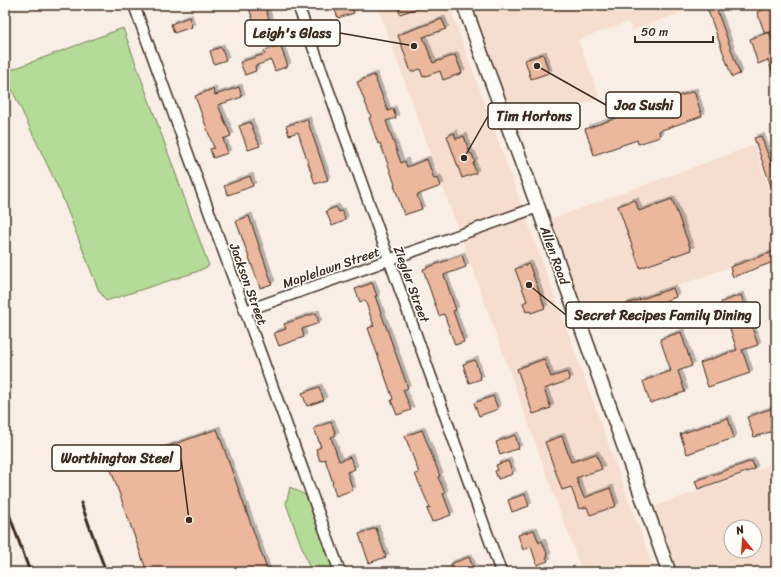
<svg xmlns="http://www.w3.org/2000/svg" width="781" height="577" font-family="Sriracha,sans-serif">
  <style>
    .built { fill: #f5decf; fill-rule: evenodd }
    .green { fill: #b4db97; stroke: #78825a }
    .building { fill: #ebb79d; stroke: #3b2a1e; filter: url(#shadow) }
    .lines { fill: none; stroke-linecap: round; stroke-linejoin: round }
    .minor-casing { stroke: #3b2a1e; stroke-width: 13 }
    .major-casing { stroke: #3b2a1e; stroke-width: 16 }
    .minor { stroke: #fdfcf7; stroke-width: 10 }
    .major { stroke: #fdfcf7; stroke-width: 13 }
    .rail { stroke: #3b2a1e; stroke-width: 3 }
    .labels { text-anchor: middle; stroke-width: 3.5; stroke-linejoin: round; paint-order: stroke }
    .street-label { font-size: 13px; fill: #3b2a1e; stroke: #fdfcf7 }
    .leader { fill: none; stroke: #3b2a1e; stroke-width: 1.5 }
    .callout-dot { fill: #3b2a1e; stroke: #fdfcf7; stroke-width: 1.5 }
    .callout { fill: #fdfcf7; stroke: #3b2a1e; stroke-width: 1.5 }
    .callout-label { font-size: 14px; text-anchor: middle; font-weight: bold; fill: #3b2a1e }
  </style>
  <defs>
    <filter id="shadow"><feDropShadow dx="3" dy="-3" stdDeviation="0" flood-color="#0004"/></filter>
  </defs>
  <rect width="100%" height="100%" fill="#f9eee5"/>
  <filter id="ink" filterUnits="userSpaceOnUse"><feTurbulence type="fractalNoise" baseFrequency=".025" numOctaves="2"/><feDisplacementMap in="SourceGraphic" scale="8" xChannelSelector="R" yChannelSelector="G"/><feConvolveMatrix kernelMatrix="1 2 1 2 8 2 1 2 1" color-interpolation-filters="sRGB"/></filter>
  <g filter="url(#ink)">
    <path class="built" d="M 377,5 L 449,5 L 655,572 L 582,572 Z
      M 464,5 L 703,5 L 632,30 L 628,22 L 578,40 L 600,98 L 509,130 Z
      M 754,145 L 776,206 L 776,250 L 579,322 L 543,222 Z
      M 776,463 L 776,572 L 669,572 L 647,509 ZM 731,527 L 755,527 L 755,551 L 731,551 Z"/>
    <path class="green" d="M 123,28 L 209,266 L 196,272 L 106,301 L 98,289 L 61,194 L 5,75 L 5,72 Z
      M 290,487 L 307,496 L 335,572 L 311,572 L 286,504 Z"/>
    <path class="building" d="M 248,5 L 264,5 L 270,22 L 262,25 L 260,20 L 254,23 Z
      M 333,5 L 351,5 L 354,13 L 338,18 Z
      M 397,5 L 423,5 L 424,6 L 400,14 Z
      M 706,5 L 715,5 L 740,74 L 732,77 Z
      M 776,5 L 776,30 L 765,34 L 757,12 Z
      M 189,17 L 192,27 L 174,33 L 171,24 Z
      M 442,19 L 446,29 L 423,37 L 433,63 L 455,55 L 462,73 L 443,80 L 440,71 L 423,77 L 420,69 L 411,72 L 398,35 Z
      M 769,32 L 776,51 L 776,79 L 775,79 L 768,60 L 758,64 L 750,39 Z
      M 280,45 L 288,66 L 275,71 L 271,60 L 255,66 L 256,71 L 245,75 L 240,62 L 265,54 L 264,51 Z
      M 221,47 L 226,60 L 214,64 L 210,51 Z
      M 543,54 L 549,73 L 531,79 L 525,60 Z
      M 374,75 L 388,111 L 393,109 L 396,118 L 386,121 L 401,163 L 405,161 L 407,167 L 427,159 L 434,179 L 438,178 L 441,186 L 417,195 L 422,209 L 404,215 L 394,185 L 395,185 L 389,167 L 380,143 L 378,144 L 369,118 L 371,117 L 357,82 Z
      M 239,87 L 242,97 L 218,105 L 231,136 L 223,139 L 228,153 L 213,158 L 210,149 L 214,148 L 195,96 L 213,89 L 215,95 Z
      M 694,91 L 702,116 L 659,131 L 660,137 L 638,144 L 637,140 L 594,155 L 585,129 Z
      M 307,119 L 328,180 L 315,184 L 298,132 L 289,135 L 286,126 Z
      M 250,122 L 260,146 L 248,150 L 239,126 Z
      M 454,133 L 456,139 L 464,136 L 470,154 L 472,154 L 475,162 L 473,163 L 476,173 L 462,178 L 447,136 Z
      M 761,136 L 776,176 L 776,196 L 775,197 L 754,138 Z
      M 250,176 L 253,186 L 228,195 L 224,186 Z
      M 672,199 L 691,250 L 640,268 L 618,206 L 635,200 L 639,211 Z
      M 336,207 L 339,212 L 342,211 L 345,219 L 344,220 L 344,221 L 332,226 L 326,211 Z
      M 249,216 L 272,284 L 260,288 L 236,221 Z
      M 776,251 L 776,261 L 733,277 L 730,267 Z
      M 462,255 L 466,267 L 444,275 L 456,310 L 453,311 L 464,342 L 455,345 L 444,314 L 439,316 L 423,269 Z
      M 529,264 L 545,308 L 531,313 L 530,311 L 526,312 L 523,303 L 527,301 L 515,269 Z
      M 372,283 L 377,296 L 375,296 L 408,388 L 403,390 L 411,410 L 397,415 L 391,400 L 393,399 L 368,328 L 374,326 L 365,300 L 360,302 L 355,289 Z
      M 673,288 L 676,297 L 627,315 L 624,305 Z
      M 741,295 L 758,345 L 742,350 L 750,373 L 708,387 L 700,363 L 737,350 L 721,302 Z
      M 316,313 L 319,323 L 302,329 L 304,337 L 279,346 L 274,333 L 286,329 L 284,324 Z
      M 681,332 L 692,366 L 678,371 L 685,392 L 650,403 L 643,381 L 671,371 L 660,339 Z
      M 544,359 L 551,377 L 567,372 L 570,380 L 544,389 L 551,408 L 533,414 L 517,369 Z
      M 475,360 L 481,379 L 469,383 L 463,364 Z
      M 319,387 L 324,400 L 307,406 L 302,393 Z
      M 493,396 L 498,409 L 479,416 L 474,403 Z
      M 776,407 L 776,430 L 754,437 L 747,417 Z
      M 728,418 L 734,438 L 687,454 L 680,434 Z
      M 331,422 L 336,435 L 331,437 L 339,461 L 350,457 L 355,469 L 347,472 L 353,490 L 336,496 L 332,483 L 333,483 L 325,459 L 320,461 L 316,449 L 321,447 L 314,428 Z
      M 217,429 L 268,572 L 147,572 L 110,467 Z
      M 422,430 L 440,476 L 438,477 L 445,493 L 443,494 L 451,515 L 432,522 L 427,509 L 430,508 L 415,474 L 419,473 L 405,436 Z
      M 515,435 L 519,448 L 500,455 L 496,442 Z
      M 562,436 L 571,462 L 596,454 L 602,469 L 576,478 L 584,498 L 610,488 L 616,506 L 590,515 L 587,507 L 579,509 L 571,487 L 562,490 L 545,442 Z
      M 508,461 L 513,474 L 498,479 L 495,471 L 498,470 L 496,465 Z
      M 752,461 L 755,469 L 698,489 L 695,481 Z
      M 525,494 L 529,506 L 512,512 L 508,500 Z
      M 376,528 L 386,557 L 369,563 L 359,534 Z
      M 534,530 L 539,543 L 542,541 L 548,556 L 546,557 L 548,561 L 537,565 L 531,547 L 523,550 L 518,535 Z
      M 469,557 L 474,570 L 468,572 L 453,572 L 450,564 Z"/>
    <g class="lines">
      <defs>
        <path id="minor" d="M 134,5 L 340,572
          M 298,5 L 501,572
          M 245,311 L 538,207"/>
        <path id="major" d="M 464,5 L 485,64 L 538,207 L 669,572"/>
      </defs>
      <use href="#minor" class="minor-casing"/>
      <use href="#major" class="major-casing"/>
      <use href="#minor" class="minor"/>
      <use href="#major" class="major"/>
      <path class="rail" d="M 5,503 L 30,572
        M 81,503 L 106,572"/>
    </g>
  </g>
  <g class="labels">
    <g class="street-label">
      <text transform="translate(555 255) rotate(70)" y="5">Allen Road</text>
      <text transform="translate(331 267) rotate(-19)" y="5">Maplelawn Street</text>
      <text transform="translate(249 284) rotate(70)" y="5">Jackson Street</text>
      <text transform="translate(412 284) rotate(70)" y="5">Ziegler Street</text>
    </g>
  </g>
  <path class="leader" d="M414 46L340 33M537 66L606 105M464 158L488 116M529 285L566 315M189 520L181 458"/>
  <g class="callout-dot">
    <circle cx="414" cy="46" r="4"/>
    <circle cx="537" cy="66" r="4"/>
    <circle cx="464" cy="158" r="4"/>
    <circle cx="529" cy="285" r="4"/>
    <circle cx="189" cy="520" r="4"/>
  </g>
  <g class="callout">
    <rect x="245" y="20" width="95" height="26" rx="4"/>
    <rect x="606" y="92" width="75" height="26" rx="4"/>
    <rect x="488" y="103" width="92" height="26" rx="4"/>
    <rect x="566" y="302" width="194" height="26" rx="4"/>
    <rect x="52" y="445" width="129" height="26" rx="4"/>
  </g>
  <g class="callout-label">
    <text x="292" y="38">Leigh's Glass</text>
    <text x="644" y="110">Joa Sushi</text>
    <text x="534" y="121">Tim Hortons</text>
    <text x="663" y="320">Secret Recipes Family Dining</text>
    <text x="117" y="463">Worthington Steel</text>
  </g>
  <rect width="781" height="577" fill="none" stroke="#fdfcf7" stroke-width="20"/>
  <rect x="10" y="10" width="761" height="557" fill="none" stroke="#3b2a1e" stroke-width="1.5" filter="url(#ink)"/>
  <g transform="translate(743 539) rotate(342)"><circle r="19" fill="#fdfcf7" stroke="#afa8a0"/>
  <path d="M0-3L7 15L0 10L-7 15Z" fill="#c8321e"/>
  <text y="-6" font-size="11" font-weight="bold" text-anchor="middle" fill="#3b2a1e">N</text>
  </g>
  <path d="M635 36v6h78v-6" fill="none" stroke="#3b2a1e" stroke-width="2"/>
  <text x="641" y="36" font-size="12" fill="#3b2a1e" stroke="#fdfcf7" stroke-width="3" paint-order="stroke">50 m</text>
</svg>
